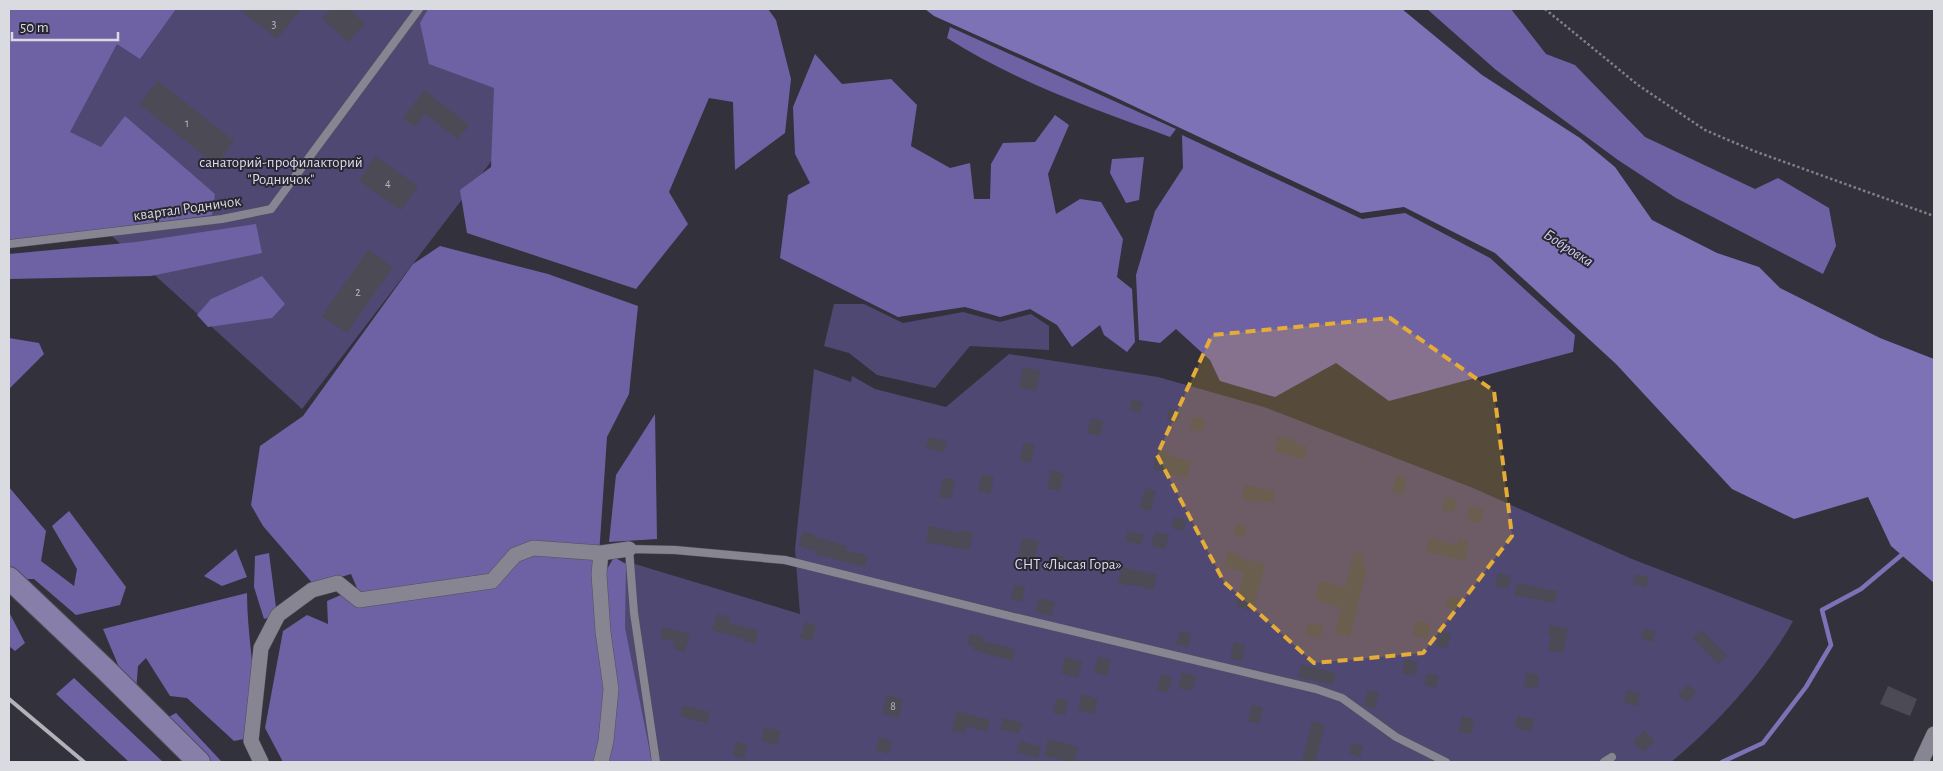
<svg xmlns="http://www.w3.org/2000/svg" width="1943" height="771" font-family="'Alegreya Sans',sans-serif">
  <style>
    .green { fill: #4f4872 }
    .forest { fill: #6e62a5 }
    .water { fill: #7e72b7 }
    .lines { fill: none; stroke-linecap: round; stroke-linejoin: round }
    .stream { stroke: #7e72b7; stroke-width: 4.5 }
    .building { fill: #4c4a55 }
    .lane-casing { stroke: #504f58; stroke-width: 9 }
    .street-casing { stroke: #504f58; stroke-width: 16 }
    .secondary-casing { stroke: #504f58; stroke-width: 24 }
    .path { stroke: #818089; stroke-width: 2.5; stroke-dasharray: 2.5 2.5; stroke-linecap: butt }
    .lane { stroke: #868591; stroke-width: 8 }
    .street { stroke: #868591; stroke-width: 15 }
    .secondary { stroke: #877eaa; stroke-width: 22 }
    .rail { stroke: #b3b2ba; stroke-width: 4 }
    .marked { fill: #e6ad36; fill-opacity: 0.2; stroke: #e6ad36; stroke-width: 4; stroke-dasharray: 10 6; stroke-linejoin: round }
    .labels { text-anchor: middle; stroke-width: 4; stroke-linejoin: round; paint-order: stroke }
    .number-label { font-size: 12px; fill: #b6b6be }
    .park-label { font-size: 15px; fill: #dddbee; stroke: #292832 }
    .street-label { font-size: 15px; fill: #dadae1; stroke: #292832 }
    .water-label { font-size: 16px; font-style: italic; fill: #d2cdf4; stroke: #292832 }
  </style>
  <rect width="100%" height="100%" fill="#33313c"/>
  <path class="green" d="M 114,9 L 478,9 L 509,138 L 302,409 L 14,147 Z
    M 834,304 L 864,304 L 903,323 L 963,312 L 1000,322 L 1031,314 L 1049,326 L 1049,350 L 970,346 L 935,388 L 877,375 L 849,353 L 824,346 Z
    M 1009,354 L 1158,377 L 1264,407 L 1473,488 L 1632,559 L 1793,621 C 1767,669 1714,728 1671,762 L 641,762 L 617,614 L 625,561 L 800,614 L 795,549 L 814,369 L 851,382 L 852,376 L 875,389 L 946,407 Z"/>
  <path class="forest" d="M 9,9 L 176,9 L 140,59 L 117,44 L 70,132 L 101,147 L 125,116 L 215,194 L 212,215 L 26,239 L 9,239 Z
    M 428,9 L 768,9 L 776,20 L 791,79 L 785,133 L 735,170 L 733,102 L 709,98 L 669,192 L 688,224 L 636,289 L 467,233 L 460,190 L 491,167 L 494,88 L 429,64 L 420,23 Z
    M 1427,9 L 1511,9 L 1546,54 L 1575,65 L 1645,137 L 1755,189 L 1778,178 L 1829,208 L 1836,246 L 1823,274 L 1676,198 L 1618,160 L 1496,70 Z
    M 950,27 L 1176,129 L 1170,137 C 1094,109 1016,82 947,38 Z
    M 815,54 L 842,84 L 891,79 L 917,105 L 911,146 L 950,168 L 970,163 L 974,199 L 990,199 L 991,164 L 1003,143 L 1035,142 L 1055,115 L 1069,125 L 1048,174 L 1056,214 L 1080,199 L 1101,202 L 1123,239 L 1117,277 L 1132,289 L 1135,342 L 1127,352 L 1104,335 L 1100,325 L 1072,347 L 1057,325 L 1030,309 L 1000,317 L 965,307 L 898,317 L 780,258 L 788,195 L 810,183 L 795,154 L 793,107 Z
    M 1182,135 L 1362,219 L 1405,213 L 1490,258 L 1575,335 L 1573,352 L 1389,401 L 1336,363 L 1275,397 L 1220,381 L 1210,360 L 1176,329 L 1160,343 L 1139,340 L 1136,275 L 1155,211 L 1183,168 Z
    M 1144,157 L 1139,200 L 1126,203 L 1110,173 L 1112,159 Z
    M 256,224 L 262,253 L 151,276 L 9,279 L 9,254 L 136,242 Z
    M 440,246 L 548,274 L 638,306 L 629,394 L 607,437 L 597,585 L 609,696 L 599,762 L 283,762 L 265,728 L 283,631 L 307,615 L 328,624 L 327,601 L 357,588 L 351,574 L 314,585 L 263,526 L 251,505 L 260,446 L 303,416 L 413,264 Z
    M 262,276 L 285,304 L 272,318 L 208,327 L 197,315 L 211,299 Z
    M 9,338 L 39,343 L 44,354 L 9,389 Z
    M 655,414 L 657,539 L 609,542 L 616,475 Z
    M 9,487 L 46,531 L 41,561 L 74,586 L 77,569 L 52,526 L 69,511 L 126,587 L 120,605 L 76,615 L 34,579 L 15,579 L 9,574 Z
    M 236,549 L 247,577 L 222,586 L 204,576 Z
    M 269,553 L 277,615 L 264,619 L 254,587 L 255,556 Z
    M 614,557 L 626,564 L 625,628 L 652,762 L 606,762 L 602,578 Z
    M 247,593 C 247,641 259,689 254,737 L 234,741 L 187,698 L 170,696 L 146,658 L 138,666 L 136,692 L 124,679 L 103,629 Z
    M 9,612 L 25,643 L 15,651 L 9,646 Z
    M 74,678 L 163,762 L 129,762 L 56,694 Z
    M 176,713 L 222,762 L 204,762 L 163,720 Z"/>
  <path class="water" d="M 925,9 L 1402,9 L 1482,75 L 1580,138 L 1615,167 L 1652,220 L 1717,253 L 1759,267 L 1780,288 L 1880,338 L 1934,359 L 1934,583 L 1891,546 L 1868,497 L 1794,519 L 1732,489 L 1616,364 L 1495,253 L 1404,207 L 1361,213 L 1108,94 L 934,16 Z"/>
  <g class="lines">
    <path class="stream" d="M 1722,762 L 1763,743 L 1806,687 L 1831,645 L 1822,610 L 1861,589 L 1905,552"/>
  </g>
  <path class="building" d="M 239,9 L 301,9 L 277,39 Z
    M 331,9 L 349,9 L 365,24 L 348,42 L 322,18 Z
    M 158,81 L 234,141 L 216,165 L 139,104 Z
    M 424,90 L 469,125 L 458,139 L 425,114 L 415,127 L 403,118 Z
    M 375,156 L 418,186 L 401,210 L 359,181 Z
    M 368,250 L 393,267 L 347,333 L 322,316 Z
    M 1023,367 L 1040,371 L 1036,391 L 1019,388 Z
    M 1132,399 L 1143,402 L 1140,413 L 1129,410 Z
    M 1169,409 L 1181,412 L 1178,423 L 1167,420 Z
    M 1193,417 L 1205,419 L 1202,432 L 1190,429 Z
    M 1091,418 L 1103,421 L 1100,436 L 1087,433 Z
    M 1278,436 L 1296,440 L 1296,444 L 1307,446 L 1304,459 L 1275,452 Z
    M 929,437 L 947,441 L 944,453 L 926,448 Z
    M 1024,442 L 1035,445 L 1031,463 L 1019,460 Z
    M 1158,449 L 1169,452 L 1168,455 L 1191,461 L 1187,478 L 1153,469 Z
    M 1051,470 L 1064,474 L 1060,491 L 1047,488 Z
    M 982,474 L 994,477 L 990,494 L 978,491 Z
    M 1396,475 L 1407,478 L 1403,494 L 1392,492 Z
    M 943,478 L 955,480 L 951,499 L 939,497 Z
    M 1245,485 L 1275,491 L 1272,503 L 1254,499 L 1253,502 L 1242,499 Z
    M 1145,488 L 1156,491 L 1151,511 L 1140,508 Z
    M 1445,497 L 1457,500 L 1454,512 L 1442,510 Z
    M 1470,506 L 1484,509 L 1480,523 L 1467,520 Z
    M 1174,517 L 1186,520 L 1184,531 L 1172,528 Z
    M 1236,524 L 1247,526 L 1244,537 L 1234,535 Z
    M 929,526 L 961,533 L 961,530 L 973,532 L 969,550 L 926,542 Z
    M 803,531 L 815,535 L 815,537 L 847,546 L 846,551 L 868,555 L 865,567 L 815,554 L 816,551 L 799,546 Z
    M 1128,531 L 1144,535 L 1141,545 L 1125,541 Z
    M 1155,532 L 1169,535 L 1165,549 L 1151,546 Z
    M 1023,538 L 1039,541 L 1034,560 L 1018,556 Z
    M 1430,538 L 1457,545 L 1458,539 L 1469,542 L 1464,561 L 1426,551 Z
    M 1228,552 L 1239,555 L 1239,558 L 1265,564 L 1253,611 L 1236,606 L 1244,572 L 1224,567 Z
    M 1354,552 L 1364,555 L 1362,566 L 1367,567 L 1350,637 L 1335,633 L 1341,607 L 1315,600 L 1320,581 L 1345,587 Z
    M 1054,554 L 1065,557 L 1062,570 L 1051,567 Z
    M 1122,567 L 1157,575 L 1153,590 L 1130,584 L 1129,586 L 1118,583 Z
    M 1498,573 L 1511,576 L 1508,589 L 1495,586 Z
    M 1636,574 L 1649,577 L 1646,587 L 1633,584 Z
    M 1517,583 L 1557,591 L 1554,603 L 1514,595 Z
    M 1014,585 L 1025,587 L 1022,602 L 1011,599 Z
    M 1449,596 L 1460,598 L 1457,610 L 1446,607 Z
    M 1039,598 L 1055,602 L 1051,616 L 1036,612 Z
    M 717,614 L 730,617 L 729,623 L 758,630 L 755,644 L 744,641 L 744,639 L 712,630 Z
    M 1416,621 L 1430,624 L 1427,639 L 1413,635 Z
    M 805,622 L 816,625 L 812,641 L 800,638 Z
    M 1308,623 L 1323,626 L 1320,638 L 1306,634 Z
    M 1550,625 L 1568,629 L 1563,653 L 1548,650 L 1551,636 L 1548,635 Z
    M 663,627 L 690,634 L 685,652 L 674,649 L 675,642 L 660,638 Z
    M 1644,629 L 1656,632 L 1653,642 L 1641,639 Z
    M 1702,630 L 1727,656 L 1718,664 L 1693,638 Z
    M 1180,631 L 1191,634 L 1188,647 L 1176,644 Z
    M 1439,631 L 1451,634 L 1447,648 L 1436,646 Z
    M 970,634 L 983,637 L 982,641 L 1015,649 L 1012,661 L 973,650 L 974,647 L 967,645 Z
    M 1234,642 L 1245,644 L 1242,661 L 1230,659 Z
    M 1098,656 L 1111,660 L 1107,676 L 1094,672 Z
    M 1065,657 L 1082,661 L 1078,678 L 1061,673 Z
    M 1405,659 L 1418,662 L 1415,676 L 1402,673 Z
    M 1301,664 L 1336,673 L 1333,685 L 1298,677 Z
    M 1182,672 L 1196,676 L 1192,691 L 1178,688 Z
    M 1527,672 L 1539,675 L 1537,689 L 1524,686 Z
    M 1427,673 L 1439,676 L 1436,688 L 1424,685 Z
    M 1161,674 L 1172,677 L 1168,692 L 1157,690 Z
    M 1688,684 L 1697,693 L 1687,702 L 1678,694 Z
    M 1888,686 L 1917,699 L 1910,716 L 1880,704 Z
    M 1368,690 L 1379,693 L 1375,709 L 1364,706 Z
    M 1627,690 L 1640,693 L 1637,706 L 1624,703 Z
    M 1082,694 L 1098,699 L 1094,714 L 1078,710 Z
    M 887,695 L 903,699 L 899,718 L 882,714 Z
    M 1057,698 L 1068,701 L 1065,715 L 1053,713 Z
    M 683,705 L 710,712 L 707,723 L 680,716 Z
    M 1252,705 L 1263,708 L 1259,723 L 1248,721 Z
    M 957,711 L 990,720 L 987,732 L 966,726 L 964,734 L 952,731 Z
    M 1462,716 L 1474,719 L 1471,734 L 1458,732 Z
    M 1518,716 L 1534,719 L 1531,732 L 1515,728 Z
    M 1003,718 L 1022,723 L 1019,734 L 1000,729 Z
    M 1312,721 L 1325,725 L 1315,762 L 1302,762 Z
    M 765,727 L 781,731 L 777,745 L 761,741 Z
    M 1644,730 L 1655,741 L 1643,752 L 1633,741 Z
    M 879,737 L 892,741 L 889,754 L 876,750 Z
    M 1048,739 L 1078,747 L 1074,762 L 1044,756 Z
    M 1020,741 L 1041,747 L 1038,758 L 1017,752 Z
    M 736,742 L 747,745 L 744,759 L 733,756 Z
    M 1352,743 L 1363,746 L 1360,757 L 1349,754 Z"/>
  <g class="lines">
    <defs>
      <path id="lane" d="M 9,244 L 222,219 L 271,209 L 419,9
        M 656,762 L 634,613 L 629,549 L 675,550 L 785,560 L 1018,618 L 1316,689 L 1342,698 L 1396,737 L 1446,762
        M 1604,762 L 1612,757"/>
      <path id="street" d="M 261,762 L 251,741 L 261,648 L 278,615 L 312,590 L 338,583 L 359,600 L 492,581 L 515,555 L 533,548 L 601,553
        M 601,762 L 606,741 L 611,689 L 603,632 L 599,574 L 601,553 L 629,549
        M 1921,762 L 1934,734"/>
      <path id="secondary" d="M 9,578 L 106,670 L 199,762"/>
    </defs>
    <use href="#lane" class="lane-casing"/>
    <use href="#street" class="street-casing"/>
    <use href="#secondary" class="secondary-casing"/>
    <path class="path" d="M 1545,9 L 1638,85 L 1705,130 L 1754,151 L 1934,216"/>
    <use href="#lane" class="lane"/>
    <use href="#street" class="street"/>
    <use href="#secondary" class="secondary"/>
    <path class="rail" d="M 9,699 L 84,762"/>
  </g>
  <path class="marked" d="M 1390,318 L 1494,391 L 1512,536 L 1423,653 L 1314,663 L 1224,582 L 1157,455 L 1212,335 Z"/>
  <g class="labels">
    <g class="number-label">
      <text x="274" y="28">3</text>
      <text x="187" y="127">1</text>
      <text x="388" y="187">4</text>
      <text x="358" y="296">2</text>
      <text x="893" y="710">8</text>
    </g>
    <g class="park-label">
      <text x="281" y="167">санаторий-профилакторий<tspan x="281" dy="17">"Родничок"</tspan></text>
      <text x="1068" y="569">СНТ «Лысая Гора»</text>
    </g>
    <g class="street-label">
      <text transform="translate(187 208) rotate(-8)" y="5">квартал Родничок</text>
    </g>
    <g class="water-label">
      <text transform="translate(1569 247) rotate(33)" y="6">Бобровка</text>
    </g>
  </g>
  <rect width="1943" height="771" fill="none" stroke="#dadae1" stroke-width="20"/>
  <path d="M12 32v8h106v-8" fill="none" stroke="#dadae1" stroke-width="2.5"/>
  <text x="20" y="32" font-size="15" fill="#dadae1" stroke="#292832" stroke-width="4" paint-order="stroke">50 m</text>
</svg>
